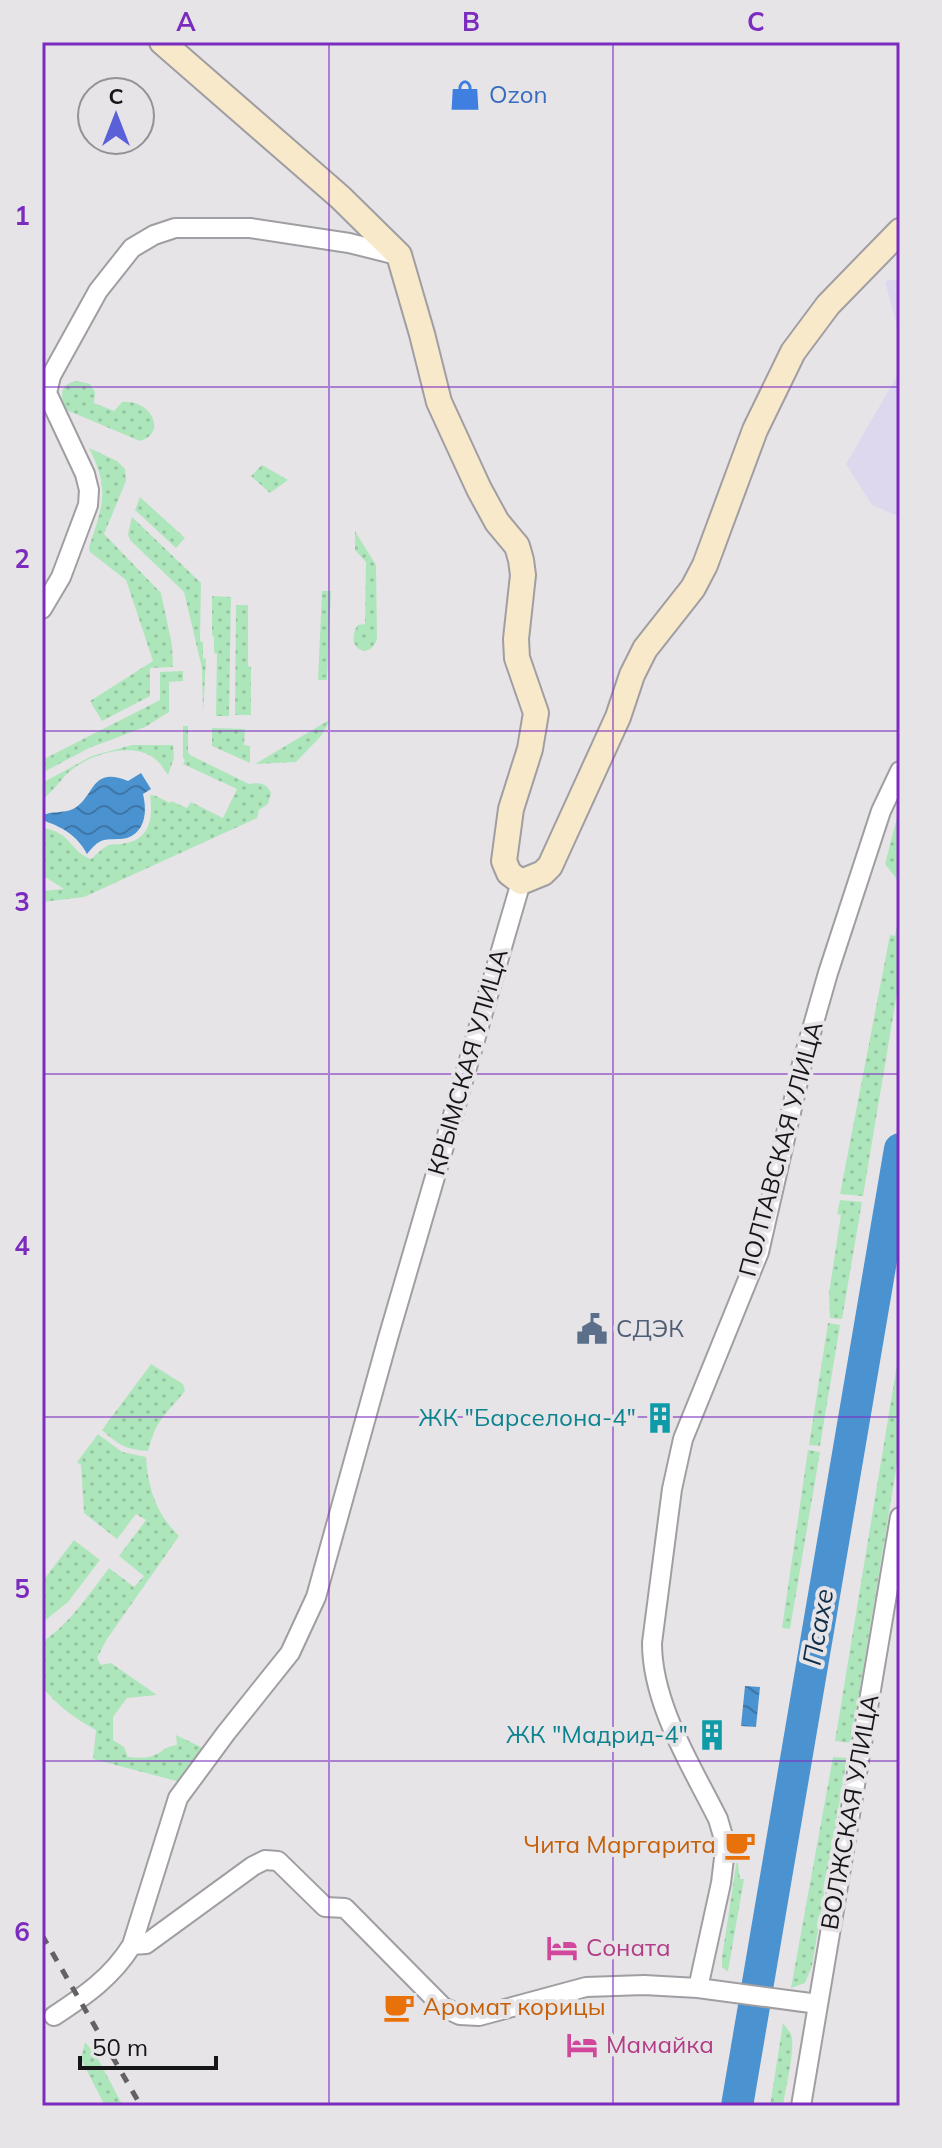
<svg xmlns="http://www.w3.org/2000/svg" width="942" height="2148" font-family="Mulish,sans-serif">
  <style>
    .education { fill: #ddd8ee }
    .grass { fill: url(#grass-dots) }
    .water { fill: url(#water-waves) }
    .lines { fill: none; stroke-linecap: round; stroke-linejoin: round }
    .river { stroke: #4a92d0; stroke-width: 32 }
    .street-casing { stroke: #a09ea2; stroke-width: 22 }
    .secondary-casing { stroke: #a09ea2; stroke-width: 28 }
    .street { stroke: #fff; stroke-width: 18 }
    .secondary { stroke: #f7e9ca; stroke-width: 24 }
    .rail { stroke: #636164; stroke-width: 5; stroke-dasharray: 10 10; stroke-linecap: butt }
    .grid { fill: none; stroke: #7b2cbf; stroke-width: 2; stroke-opacity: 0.55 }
    .labels { text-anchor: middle; stroke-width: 8; stroke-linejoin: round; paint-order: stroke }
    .shop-label { font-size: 24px; fill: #366cbe; stroke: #e7e4e8; text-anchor: start }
    .street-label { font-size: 24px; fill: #161517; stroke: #e7e4e8 }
    .service-label { font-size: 24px; fill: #4e5e75; stroke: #e7e4e8; text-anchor: start }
    .culture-label { font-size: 24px; fill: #0d838f; stroke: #e7e4e8; text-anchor: end }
    .food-label { font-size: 24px; fill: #c56008; stroke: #e7e4e8; text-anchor: end }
    .hotel-label { font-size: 24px; fill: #b23c85; stroke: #e7e4e8; text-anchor: start }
    .water-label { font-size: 26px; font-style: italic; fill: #0f2e47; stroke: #e7e4e8 }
    .neatline { fill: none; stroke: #7b2cbf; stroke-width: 3 }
    .grid-label { font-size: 26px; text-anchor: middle; font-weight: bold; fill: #7b2cbf }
  </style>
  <defs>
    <pattern id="grass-dots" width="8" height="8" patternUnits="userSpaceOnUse" patternTransform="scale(2)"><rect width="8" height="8" fill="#aee6bc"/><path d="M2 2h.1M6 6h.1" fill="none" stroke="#95c4a1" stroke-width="1.8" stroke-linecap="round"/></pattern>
    <pattern id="water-waves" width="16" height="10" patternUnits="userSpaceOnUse" patternTransform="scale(2)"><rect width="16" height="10" fill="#4a92d0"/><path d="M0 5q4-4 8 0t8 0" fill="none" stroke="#3d76a8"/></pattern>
  </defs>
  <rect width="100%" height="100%" fill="#e7e4e8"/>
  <path class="education" d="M 900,279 L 900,338 L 885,281 Z
    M 900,371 L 900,517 L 872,505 L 846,464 Z"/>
  <path class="grass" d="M 77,381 L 90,384 L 95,392 L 94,403 L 114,411 L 122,402 C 151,399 168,433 140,441 L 64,409 C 61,394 59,384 77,381 Z
    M 89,448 L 117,461 L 125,469 L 126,481 L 104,534 L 161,593 L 172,645 L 173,667 L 150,668 L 150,696 L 102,721 L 90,701 L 153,661 L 126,580 L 90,552 L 89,547 C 103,505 110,489 89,448 Z
    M 262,465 L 288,480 L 270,493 L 251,476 Z
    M 140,497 L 185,538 L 176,548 L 135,510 Z
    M 132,517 L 201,583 L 200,641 L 203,642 L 203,658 L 206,659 L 203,714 L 202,668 L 184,592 L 130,540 L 128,534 Z
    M 355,531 L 376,565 L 377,639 C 369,663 343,646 358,625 L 365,624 L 366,562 L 355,550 Z
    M 322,591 L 331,591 L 327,680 L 318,680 Z
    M 212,596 L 231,597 L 229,716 L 216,716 L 217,654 L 214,653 L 214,637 L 212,636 Z
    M 236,605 L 248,605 L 248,666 L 251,667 L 251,715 L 235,715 Z
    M 183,671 L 183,681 L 169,682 L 169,712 L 145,727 L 89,748 L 42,773 L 42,760 L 160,700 L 160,672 Z
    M 331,719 L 321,736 L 296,762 L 255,764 Z
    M 183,726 L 188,726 L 188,752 L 190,755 L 249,784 C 259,782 267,783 271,793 L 268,804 L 259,810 L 257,818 L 84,897 L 42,902 L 42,891 L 64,889 L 42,875 L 42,828 C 71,831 70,852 91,859 C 96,855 101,849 107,846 C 113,843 120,845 126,843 C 151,839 153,815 150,795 L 156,796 L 170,803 L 171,801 L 187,808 L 191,802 L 223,818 L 237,789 L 183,764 L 185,760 L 183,758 Z
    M 212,728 L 245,729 L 244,745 L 250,746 L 250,763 L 212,746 Z
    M 132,745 L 173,745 L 174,758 L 168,775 C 163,768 159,761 151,756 C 129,743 93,754 74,768 C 61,777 55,791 42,799 L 42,783 L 92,756 Z
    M 900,806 L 900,883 L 885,864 Z
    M 900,911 L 900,975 L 863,1196 L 840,1194 L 890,935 L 895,936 Z
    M 840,1200 L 862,1202 L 842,1319 L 830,1318 L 829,1293 L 841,1215 L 837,1214 Z
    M 828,1323 L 840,1325 L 820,1446 L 809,1445 Z
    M 900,1346 L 900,1446 L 851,1743 L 835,1741 Z
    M 151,1364 L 183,1384 L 185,1391 C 164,1417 157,1418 148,1451 C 124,1449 119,1445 102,1430 Z
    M 98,1434 L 122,1452 L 146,1457 C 148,1488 156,1514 179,1536 L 107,1639 L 97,1658 L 101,1665 L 111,1663 L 157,1695 L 127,1698 L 113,1717 L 113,1740 L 124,1747 L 128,1757 C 137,1758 149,1759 157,1754 C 165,1749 168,1746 177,1745 L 176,1735 L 203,1748 L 191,1766 L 184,1783 L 93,1759 L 96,1730 C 75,1719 58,1706 42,1687 L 42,1642 C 70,1624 89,1594 109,1568 L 134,1587 L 144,1576 L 119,1556 L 146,1520 L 136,1514 L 117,1539 L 84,1513 L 81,1465 L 77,1462 Z
    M 808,1450 L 820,1452 L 790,1629 L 782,1628 Z
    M 74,1540 L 100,1560 L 68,1602 L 42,1623 L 42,1582 Z
    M 833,1757 L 847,1758 L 812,1966 L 805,1983 L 791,1988 Z
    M 737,1859 L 740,1879 L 744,1879 L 728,1971 L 727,1971 L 722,1967 L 722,1957 Z
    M 783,2023 C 785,2026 789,2031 791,2034 C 796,2048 785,2090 783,2106 L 770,2106 Z
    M 85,2042 L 96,2055 L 123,2106 L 105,2106 L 81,2059 Z"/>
  <path class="water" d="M 141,773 L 151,789 L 143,794 C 147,811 146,831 127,838 C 119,840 109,838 101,841 C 95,844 91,849 87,854 C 77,835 62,827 42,820 L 42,816 C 52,810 63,814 73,809 C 95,798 90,765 128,781 Z
    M 745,1686 L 760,1687 L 756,1727 L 741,1726 Z"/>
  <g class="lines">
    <path class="river" d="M 737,2106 L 900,1149"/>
    <defs>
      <path id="street" d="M 42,609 L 61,577 L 88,505 L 89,490 L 85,474 L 47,393 L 51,376 L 98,291 L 132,248 L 154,235 L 175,228 L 250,228 L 349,243 L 397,255
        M 132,1945 L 146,1944 L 253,1866 L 265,1860 L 278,1861 L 325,1907 L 345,1908 L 443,2007 L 460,2015 L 479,2016 L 586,1987 L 644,1985 L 698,1988 L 818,2004
        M 698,1988 L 721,1883 L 724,1858 L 723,1836 L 718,1819 C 691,1765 652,1704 652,1643 L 672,1489 L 683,1439 L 759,1252 L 802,1064 L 828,973 L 881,811 L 900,771
        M 54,2016 C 86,1995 112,1977 132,1945 L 178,1798 L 226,1733 L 290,1653 L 316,1597 L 388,1338 L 521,882
        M 801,2106 L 900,1517"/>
      <path id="secondary" d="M 162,42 L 340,197 L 399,255 L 422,334 L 439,402 L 479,489 L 497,522 L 517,546 L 521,560 L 523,575 L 516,639 L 517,658 L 536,713 L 530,749 L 511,809 L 504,861 L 509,873 L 521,882 L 543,873 L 550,866 L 618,717 L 632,675 L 645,649 L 693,588 L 705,565 L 755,430 L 793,352 L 828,305 L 900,231"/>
    </defs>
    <use href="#street" class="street-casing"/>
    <use href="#secondary" class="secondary-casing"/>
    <use href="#street" class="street"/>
    <use href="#secondary" class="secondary"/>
    <path class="rail" d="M 42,1935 L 141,2106"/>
  </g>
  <path class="grid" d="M 329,42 L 329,2106M 613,42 L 613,2106M 42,387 L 900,387M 42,731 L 900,731M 42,1074 L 900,1074M 42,1417 L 900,1417M 42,1761 L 900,1761"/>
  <defs>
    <symbol id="shop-bare" viewBox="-9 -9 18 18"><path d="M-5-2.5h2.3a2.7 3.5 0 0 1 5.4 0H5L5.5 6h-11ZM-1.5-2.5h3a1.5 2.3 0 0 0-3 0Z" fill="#3f7fe0" stroke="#e7e4e8" stroke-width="2.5" paint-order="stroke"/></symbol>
    <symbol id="civic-bare" viewBox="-9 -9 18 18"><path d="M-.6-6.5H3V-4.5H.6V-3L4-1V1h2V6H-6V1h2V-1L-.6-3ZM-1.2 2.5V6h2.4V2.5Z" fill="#5c6f8a" stroke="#e7e4e8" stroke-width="2.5" paint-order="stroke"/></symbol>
    <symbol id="building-bare" viewBox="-9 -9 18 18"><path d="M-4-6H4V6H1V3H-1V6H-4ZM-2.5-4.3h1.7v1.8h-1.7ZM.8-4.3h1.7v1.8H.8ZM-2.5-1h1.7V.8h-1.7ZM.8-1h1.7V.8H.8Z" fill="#0f9aa8" stroke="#e7e4e8" stroke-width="2.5" paint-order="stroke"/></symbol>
    <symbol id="cafe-bare" viewBox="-9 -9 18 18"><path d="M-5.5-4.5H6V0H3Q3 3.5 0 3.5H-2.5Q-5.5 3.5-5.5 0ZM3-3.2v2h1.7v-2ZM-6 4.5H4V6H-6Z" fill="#e8710a" stroke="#e7e4e8" stroke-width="2.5" paint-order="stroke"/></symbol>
    <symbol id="hotel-bare" viewBox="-9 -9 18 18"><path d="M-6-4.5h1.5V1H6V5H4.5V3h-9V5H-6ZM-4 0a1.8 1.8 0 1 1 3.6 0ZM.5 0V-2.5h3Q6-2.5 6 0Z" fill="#d1479c" stroke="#e7e4e8" stroke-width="2.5" paint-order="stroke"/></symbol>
  </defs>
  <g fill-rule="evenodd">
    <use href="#shop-bare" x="443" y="73" width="44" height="44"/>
    <use href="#civic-bare" x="570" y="1307" width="44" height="44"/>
    <use href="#building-bare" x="638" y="1396" width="44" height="44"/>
    <use href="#building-bare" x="690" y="1713" width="44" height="44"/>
    <use href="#cafe-bare" x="718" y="1823" width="44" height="44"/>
    <use href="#hotel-bare" x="540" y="1926" width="44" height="44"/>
    <use href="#cafe-bare" x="377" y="1985" width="44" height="44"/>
    <use href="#hotel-bare" x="560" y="2023" width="44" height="44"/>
  </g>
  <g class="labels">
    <g class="shop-label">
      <text x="489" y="103">Ozon</text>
    </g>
    <g class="street-label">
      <text transform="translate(468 1062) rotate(-74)" y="8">КРЫМСКАЯ УЛИЦА</text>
      <text transform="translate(781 1149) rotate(-75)" y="8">ПОЛТАВСКАЯ УЛИЦА</text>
      <text transform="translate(850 1812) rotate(-80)" y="8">ВОЛЖСКАЯ УЛИЦА</text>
    </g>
    <g class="service-label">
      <text x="616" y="1337">СДЭК</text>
    </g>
    <g class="culture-label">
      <text x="636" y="1426">ЖК "Барселона-4"</text>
      <text x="688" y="1743">ЖК "Мадрид-4"</text>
    </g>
    <g class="food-label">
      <text x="716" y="1853">Чита Маргарита</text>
      <text x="423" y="2015" text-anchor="start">Аромат корицы</text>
    </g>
    <g class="hotel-label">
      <text x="586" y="1956">Соната</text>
      <text x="606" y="2053">Мамайка</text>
    </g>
    <g class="water-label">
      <text transform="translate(818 1627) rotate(-80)" y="9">Псахе</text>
    </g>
  </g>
  <rect width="942" height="2148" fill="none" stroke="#e7e4e8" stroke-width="88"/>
  <g transform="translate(116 116)"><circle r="38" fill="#e7e4e8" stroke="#939194" stroke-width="2"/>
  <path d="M0-6L14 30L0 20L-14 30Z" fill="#5a60d8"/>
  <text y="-12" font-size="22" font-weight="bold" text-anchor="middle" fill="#161517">С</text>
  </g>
  <path d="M80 2056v12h136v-12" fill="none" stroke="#161517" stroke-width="4"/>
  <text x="92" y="2056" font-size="24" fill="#161517" stroke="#e7e4e8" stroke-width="6" paint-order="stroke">50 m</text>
  <rect x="44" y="44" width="854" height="2060" class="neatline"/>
  <g class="grid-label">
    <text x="186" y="31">A</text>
    <text x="471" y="31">B</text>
    <text x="756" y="31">C</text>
    <text x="22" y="225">1</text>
    <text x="22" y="568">2</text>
    <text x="22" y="911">3</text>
    <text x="22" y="1255">4</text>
    <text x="22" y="1598">5</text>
    <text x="22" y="1941">6</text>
  </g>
</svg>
